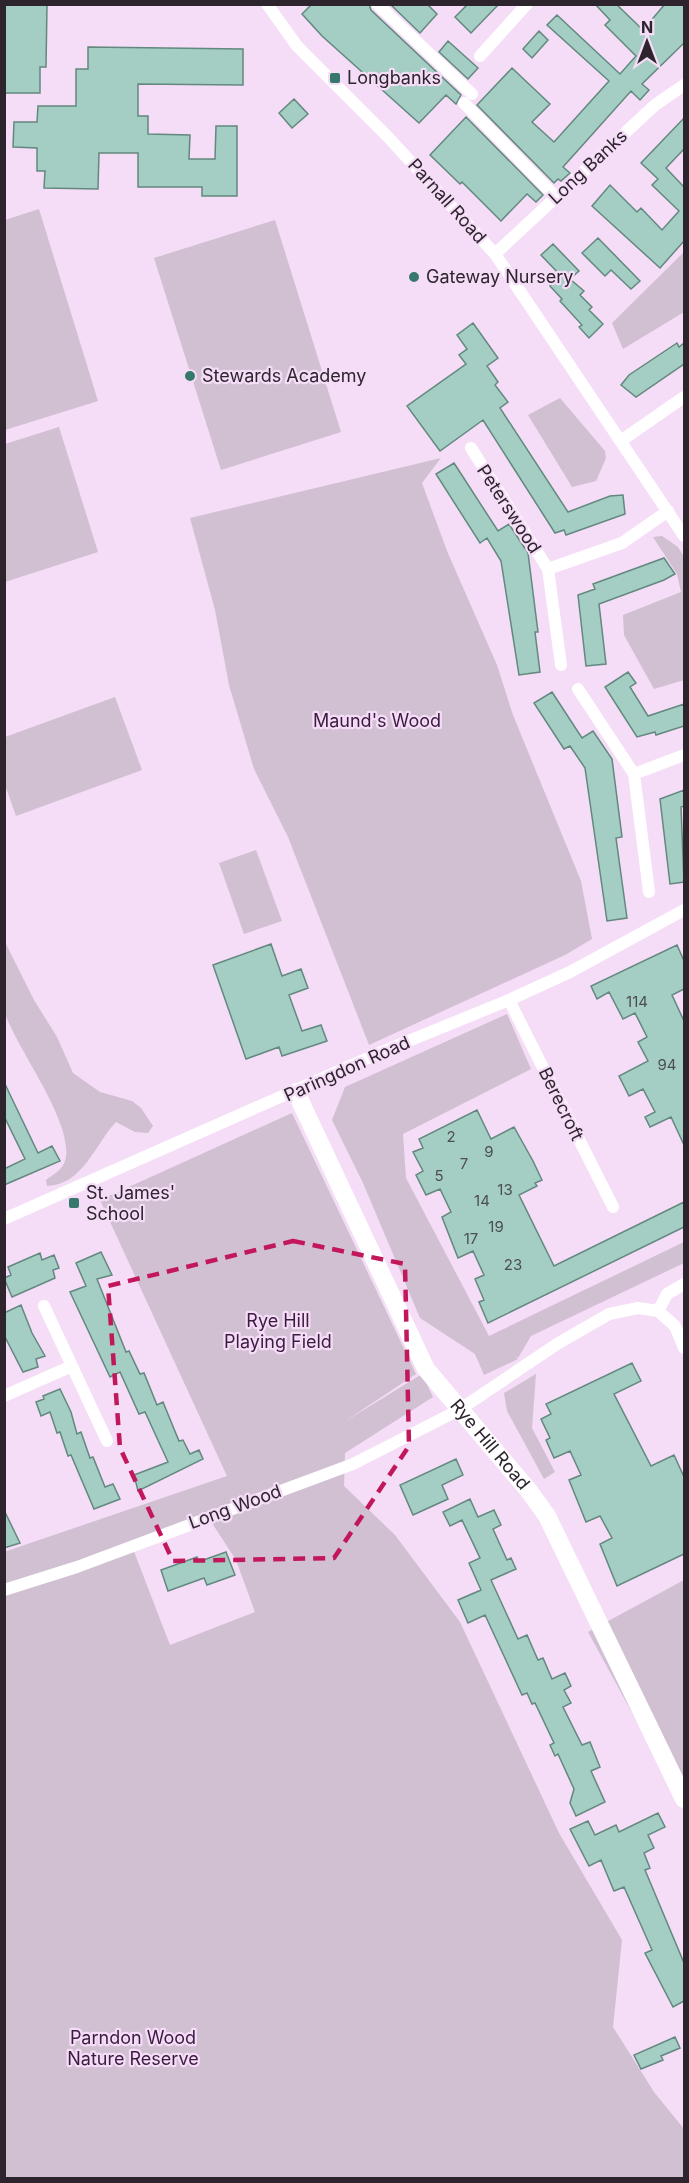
<svg xmlns="http://www.w3.org/2000/svg" width="689" height="2183" font-family="Inter,sans-serif">
  <style>
    .green { fill: #d1bfd2; fill-rule: evenodd }
    .building { fill: #a4cec3; stroke: #63887f; stroke-width: 1.5 }
    .lines { fill: none; stroke-linecap: round; stroke-linejoin: round }
    .street { stroke: #fff; stroke-width: 12 }
    .secondary { stroke: #fff; stroke-width: 18 }
    .marked { fill: none; stroke: #c2185b; stroke-width: 4.5; stroke-dasharray: 12 8; stroke-linejoin: round }
    .poi-dot { fill: #36796c; stroke: #f5dcf7; stroke-width: 2 }
    .labels { text-anchor: middle; stroke-width: 4.5; stroke-linejoin: round; paint-order: stroke }
    .number-label { font-size: 15px; fill: #4c4e53 }
    .poi-label { font-size: 18px; fill: #2e242e; stroke: #f5dcf7; text-anchor: start }
    .street-label { font-size: 18px; fill: #2e242e; stroke: #f5dcf7 }
    .park-label { font-size: 18px; fill: #3c1b40; stroke: #f5dcf7 }
  </style>
  <rect width="100%" height="100%" fill="#f5dcf7"/>
  <path class="green" d="M 39,209 L 98,401 L 5,430 L 5,220 Z
    M 275,220 L 341,432 L 221,470 L 154,258 Z
    M 684,252 L 684,312 L 623,349 L 612,323 Z
    M 560,398 L 605,451 L 606,458 L 596,481 L 572,487 L 528,415 Z
    M 59,427 L 98,552 L 5,582 L 5,444 Z
    M 441,458 L 422,483 L 447,551 L 497,665 L 513,715 L 581,881 L 592,939 L 565,955 L 369,1045 L 288,837 L 254,769 L 229,685 L 215,610 L 190,518 Z
    M 662,536 L 678,547 L 684,557 L 684,680 L 654,689 L 624,635 L 623,615 L 681,592 L 677,574 L 653,537 Z
    M 115,697 L 142,770 L 16,816 L 5,785 L 5,737 Z
    M 256,850 L 282,921 L 244,934 L 219,863 Z
    M 4,940 L 34,1000 L 57,1037 L 73,1073 L 100,1092 L 132,1101 L 141,1108 L 153,1126 L 148,1133 L 135,1132 L 116,1122 C 95,1144 83,1185 47,1186 L 46,1180 C 54,1174 62,1170 65,1161 C 76,1125 16,1048 5,1013 C 0,996 4,960 4,940 Z
    M 507,1014 L 531,1069 L 403,1134 L 406,1178 L 489,1336 L 684,1242 L 684,1263 L 531,1336 L 518,1358 L 514,1355 L 518,1359 L 484,1375 L 475,1354 L 420,1318 L 363,1183 L 332,1120 L 345,1087 Z
    M 292,1113 L 416,1374 L 344,1422 L 422,1374 L 433,1397 L 345,1453 L 344,1486 L 395,1535 L 460,1622 L 559,1833 L 622,1940 L 613,2027 L 654,2092 L 684,2129 L 684,2178 L 5,2178 L 4,1552 L 227,1476 L 100,1200 ZM 210,1520 L 236,1560 L 255,1612 L 170,1645 L 133,1549 Z
    M 536,1374 L 532,1428 L 555,1472 L 544,1479 L 507,1411 L 504,1393 Z
    M 684,1580 L 684,1808 L 588,1632 Z"/>
  <path class="building" d="M 4,4 L 47,4 L 46,67 L 40,67 L 40,93 L 4,93 Z
    M 312,4 L 369,4 L 371,10 L 461,95 L 456,104 L 446,95 L 419,123 L 322,36 L 302,14 Z
    M 390,4 L 427,4 L 437,14 L 420,33 Z
    M 468,4 L 499,4 L 471,33 L 455,17 Z
    M 595,4 L 616,4 L 643,30 L 665,4 L 684,4 L 684,43 L 642,84 L 649,90 L 640,100 L 631,91 L 563,167 L 570,173 L 561,181 L 558,179 L 554,183 L 477,105 L 512,68 L 550,104 L 532,122 L 554,142 L 609,81 L 547,25 L 557,15 L 620,74 L 636,56 L 605,25 L 610,20 Z
    M 539,31 L 548,40 L 532,58 L 523,49 Z
    M 448,41 L 478,68 L 468,79 L 439,52 Z
    M 88,47 L 243,49 L 243,85 L 138,84 L 138,116 L 148,116 L 148,134 L 190,135 L 189,159 L 215,159 L 216,126 L 237,126 L 237,196 L 202,196 L 202,187 L 138,187 L 138,153 L 99,153 L 98,189 L 44,188 L 45,171 L 37,171 L 37,148 L 13,147 L 14,122 L 37,122 L 38,106 L 76,106 L 76,69 L 88,69 Z
    M 294,99 L 308,114 L 292,128 L 279,113 Z
    M 466,117 L 543,195 L 536,202 L 527,194 L 501,221 L 462,182 L 460,184 L 430,155 Z
    M 684,118 L 684,149 L 666,168 L 684,187 L 684,241 L 660,268 L 592,206 L 610,185 L 637,212 L 641,208 L 662,230 L 679,211 L 652,185 L 658,179 L 641,163 Z
    M 598,238 L 640,281 L 631,289 L 611,270 L 605,276 L 582,253 Z
    M 553,244 L 579,271 L 570,279 L 584,291 L 580,295 L 592,307 L 589,310 L 603,324 L 589,338 L 579,327 L 582,325 L 560,301 L 562,299 L 550,286 L 561,276 L 541,255 Z
    M 473,323 L 498,358 L 487,366 L 498,382 L 495,385 L 508,402 L 500,408 L 568,512 L 610,496 L 623,495 L 625,514 L 566,535 L 564,530 L 555,533 L 483,420 L 440,451 L 407,406 L 466,364 L 459,355 L 467,349 L 457,335 Z
    M 677,343 L 679,347 L 684,343 L 684,364 L 636,397 L 621,385 L 629,375 Z
    M 454,463 L 498,531 L 509,524 L 528,553 L 538,632 L 535,632 L 540,672 L 519,675 L 501,561 L 487,538 L 480,543 L 436,474 Z
    M 664,558 L 675,574 L 664,580 L 599,604 L 606,664 L 586,666 L 578,595 L 595,589 L 593,584 Z
    M 628,672 L 636,683 L 630,687 L 648,716 L 684,704 L 684,726 L 656,735 L 655,732 L 637,737 L 605,687 Z
    M 552,692 L 582,738 L 593,731 L 612,759 L 622,837 L 616,838 L 627,918 L 607,921 L 585,768 L 570,746 L 564,749 L 534,703 Z
    M 684,790 L 684,806 L 681,807 L 684,882 L 670,884 L 660,799 Z
    M 271,944 L 282,976 L 301,969 L 308,988 L 289,995 L 302,1031 L 321,1025 L 327,1041 L 282,1056 L 279,1047 L 246,1059 L 213,965 Z
    M 677,945 L 684,961 L 684,989 L 672,995 L 684,1021 L 684,1145 L 671,1117 L 650,1127 L 645,1117 L 655,1112 L 643,1089 L 629,1096 L 619,1076 L 648,1061 L 638,1042 L 647,1037 L 635,1013 L 623,1019 L 609,992 L 597,999 L 591,986 Z
    M 4,1082 L 38,1153 L 52,1146 L 60,1161 L 4,1185 L 4,1169 L 25,1159 L 4,1116 Z
    M 477,1110 L 491,1139 L 514,1127 L 533,1161 L 542,1180 L 535,1183 L 537,1186 L 519,1195 L 554,1266 L 684,1202 L 684,1227 L 488,1323 L 479,1302 L 484,1300 L 475,1279 L 484,1275 L 473,1251 L 458,1258 L 442,1217 L 451,1212 L 440,1189 L 426,1195 L 416,1175 L 423,1171 L 413,1152 L 423,1148 L 419,1139 Z
    M 101,1252 L 112,1275 L 97,1279 L 126,1352 L 129,1351 L 140,1374 L 144,1373 L 157,1405 L 163,1402 L 179,1441 L 183,1440 L 190,1454 L 199,1450 L 203,1459 L 138,1491 L 134,1475 L 168,1462 L 145,1412 L 139,1414 L 120,1372 L 110,1377 L 70,1292 L 86,1286 L 76,1263 Z
    M 40,1253 L 42,1260 L 54,1255 L 59,1268 L 53,1270 L 55,1278 L 12,1297 L 4,1278 L 11,1275 L 8,1267 Z
    M 21,1305 L 32,1333 L 45,1356 L 36,1359 L 38,1367 L 23,1372 L 4,1335 L 4,1313 Z
    M 632,1363 L 641,1381 L 614,1394 L 651,1466 L 674,1455 L 684,1477 L 684,1554 L 617,1586 L 600,1544 L 612,1538 L 600,1516 L 586,1522 L 569,1480 L 581,1475 L 570,1451 L 554,1458 L 546,1440 L 550,1438 L 541,1419 L 551,1414 L 546,1404 Z
    M 60,1389 L 71,1412 L 77,1434 L 81,1432 L 90,1458 L 93,1457 L 105,1487 L 113,1484 L 120,1499 L 94,1509 L 71,1455 L 68,1456 L 60,1432 L 57,1433 L 50,1412 L 41,1416 L 36,1402 L 44,1399 L 43,1396 Z
    M 456,1459 L 463,1475 L 442,1485 L 448,1499 L 413,1515 L 400,1485 Z
    M 470,1499 L 478,1517 L 494,1510 L 501,1525 L 493,1529 L 507,1560 L 511,1558 L 516,1569 L 491,1580 L 518,1639 L 527,1635 L 538,1660 L 543,1658 L 552,1679 L 565,1673 L 571,1686 L 564,1690 L 571,1703 L 563,1707 L 582,1745 L 590,1742 L 600,1767 L 591,1771 L 605,1802 L 576,1816 L 570,1803 L 574,1789 L 558,1754 L 555,1756 L 550,1745 L 554,1743 L 535,1703 L 532,1704 L 527,1693 L 522,1695 L 485,1615 L 468,1623 L 458,1600 L 481,1590 L 469,1563 L 480,1558 L 462,1520 L 450,1526 L 443,1512 Z
    M 4,1510 L 20,1543 L 4,1548 Z
    M 226,1552 L 235,1575 L 207,1585 L 204,1578 L 168,1591 L 161,1570 L 197,1557 L 198,1562 Z
    M 658,1813 L 665,1827 L 648,1835 L 654,1848 L 644,1853 L 650,1868 L 645,1870 L 684,1963 L 684,2001 L 673,2007 L 645,1953 L 652,1950 L 624,1887 L 614,1891 L 601,1860 L 589,1866 L 570,1829 L 588,1821 L 595,1835 L 616,1825 L 619,1832 Z
    M 675,2037 L 680,2048 L 661,2056 L 663,2060 L 641,2069 L 634,2055 Z"/>
  <g class="lines">
    <path class="street" d="M 267,4 L 297,46 L 389,138 L 495,254 L 684,536
      M 377,4 L 472,94
      M 480,56 L 527,4
      M 464,103 L 556,197
      M 495,254 L 655,105 L 684,85
      M 622,440 L 684,397
      M 471,448 L 548,569 L 622,543 L 668,511
      M 548,569 L 561,665
      M 578,689 L 634,774 L 649,892
      M 634,774 L 684,755
      M 509,1000 L 613,1207
      M 4,1219 L 384,1051 L 509,1000 L 570,972 L 684,910
      M 44,1306 L 107,1441
      M 658,1311 L 675,1326 L 684,1348
      M 4,1396 L 72,1366
      M 4,1590 L 77,1567 L 353,1464 L 459,1410 L 557,1344 L 609,1314 L 638,1308 L 658,1311 L 667,1294 L 684,1284"/>
    <path class="secondary" id="s1" d="M 296,1092 L 426,1369 L 529,1491 L 547,1516 L 684,1799"/>
  </g>
  <path class="marked" d="M 293,1241 L 405,1264 L 409,1446 L 334,1558 L 173,1561 L 120,1448 L 108,1286 Z"/>
  <g class="poi-dot">
    <rect x="329" y="72" width="12" height="12" rx="3"/>
    <circle cx="414" cy="277" r="6"/>
    <circle cx="190" cy="376" r="6"/>
    <rect x="68" y="1197" width="12" height="12" rx="3"/>
  </g>
  <g class="labels">
    <g class="number-label">
      <text x="637" y="1007">114</text>
      <text x="667" y="1070">94</text>
      <text x="451" y="1142">2</text>
      <text x="489" y="1157">9</text>
      <text x="464" y="1169">7</text>
      <text x="439" y="1181">5</text>
      <text x="505" y="1195">13</text>
      <text x="482" y="1206">14</text>
      <text x="496" y="1232">19</text>
      <text x="471" y="1244">17</text>
      <text x="513" y="1270">23</text>
    </g>
    <g class="poi-label">
      <text x="347" y="84">Longbanks</text>
      <text x="426" y="283">Gateway Nursery</text>
      <text x="202" y="382">Stewards Academy</text>
      <text x="86" y="1199">St. James'<tspan x="86" dy="21">School</tspan></text>
    </g>
    <g class="street-label">
      <text transform="translate(588 167) rotate(-43)" y="6">Long Banks</text>
      <text transform="translate(447 201) rotate(48)" y="6">Parnall Road</text>
      <text transform="translate(509 509) rotate(57)" y="6">Peterswood</text>
      <text transform="translate(347 1069) rotate(-24)" y="6">Paringdon Road</text>
      <text transform="translate(561 1104) rotate(64)" y="6">Berecroft</text>
      <text dy="6" stroke="none"><textPath href="#s1" startOffset="405">Rye Hill Road</textPath></text>
      <text transform="translate(235 1507) rotate(-20)" y="6">Long Wood</text>
    </g>
    <g class="park-label">
      <text x="377" y="727">Maund's Wood</text>
      <text x="278" y="1327">Rye Hill<tspan x="278" dy="21">Playing Field</tspan></text>
      <text x="133" y="2044">Parndon Wood<tspan x="133" dy="21">Nature Reserve</tspan></text>
    </g>
  </g>
  <rect width="689" height="2183" fill="none" stroke="#2e242e" stroke-width="12"/>
  <g transform="translate(647 42)" stroke="#f5dcf7" stroke-width="4.5" paint-order="stroke">
  <path d="M0-4.5L10 22L0 15L-10 22Z" fill="#2e242e"/>
  <text y="-9" font-size="16" font-weight="bold" text-anchor="middle" fill="#2e242e">N</text>
  </g>
</svg>
